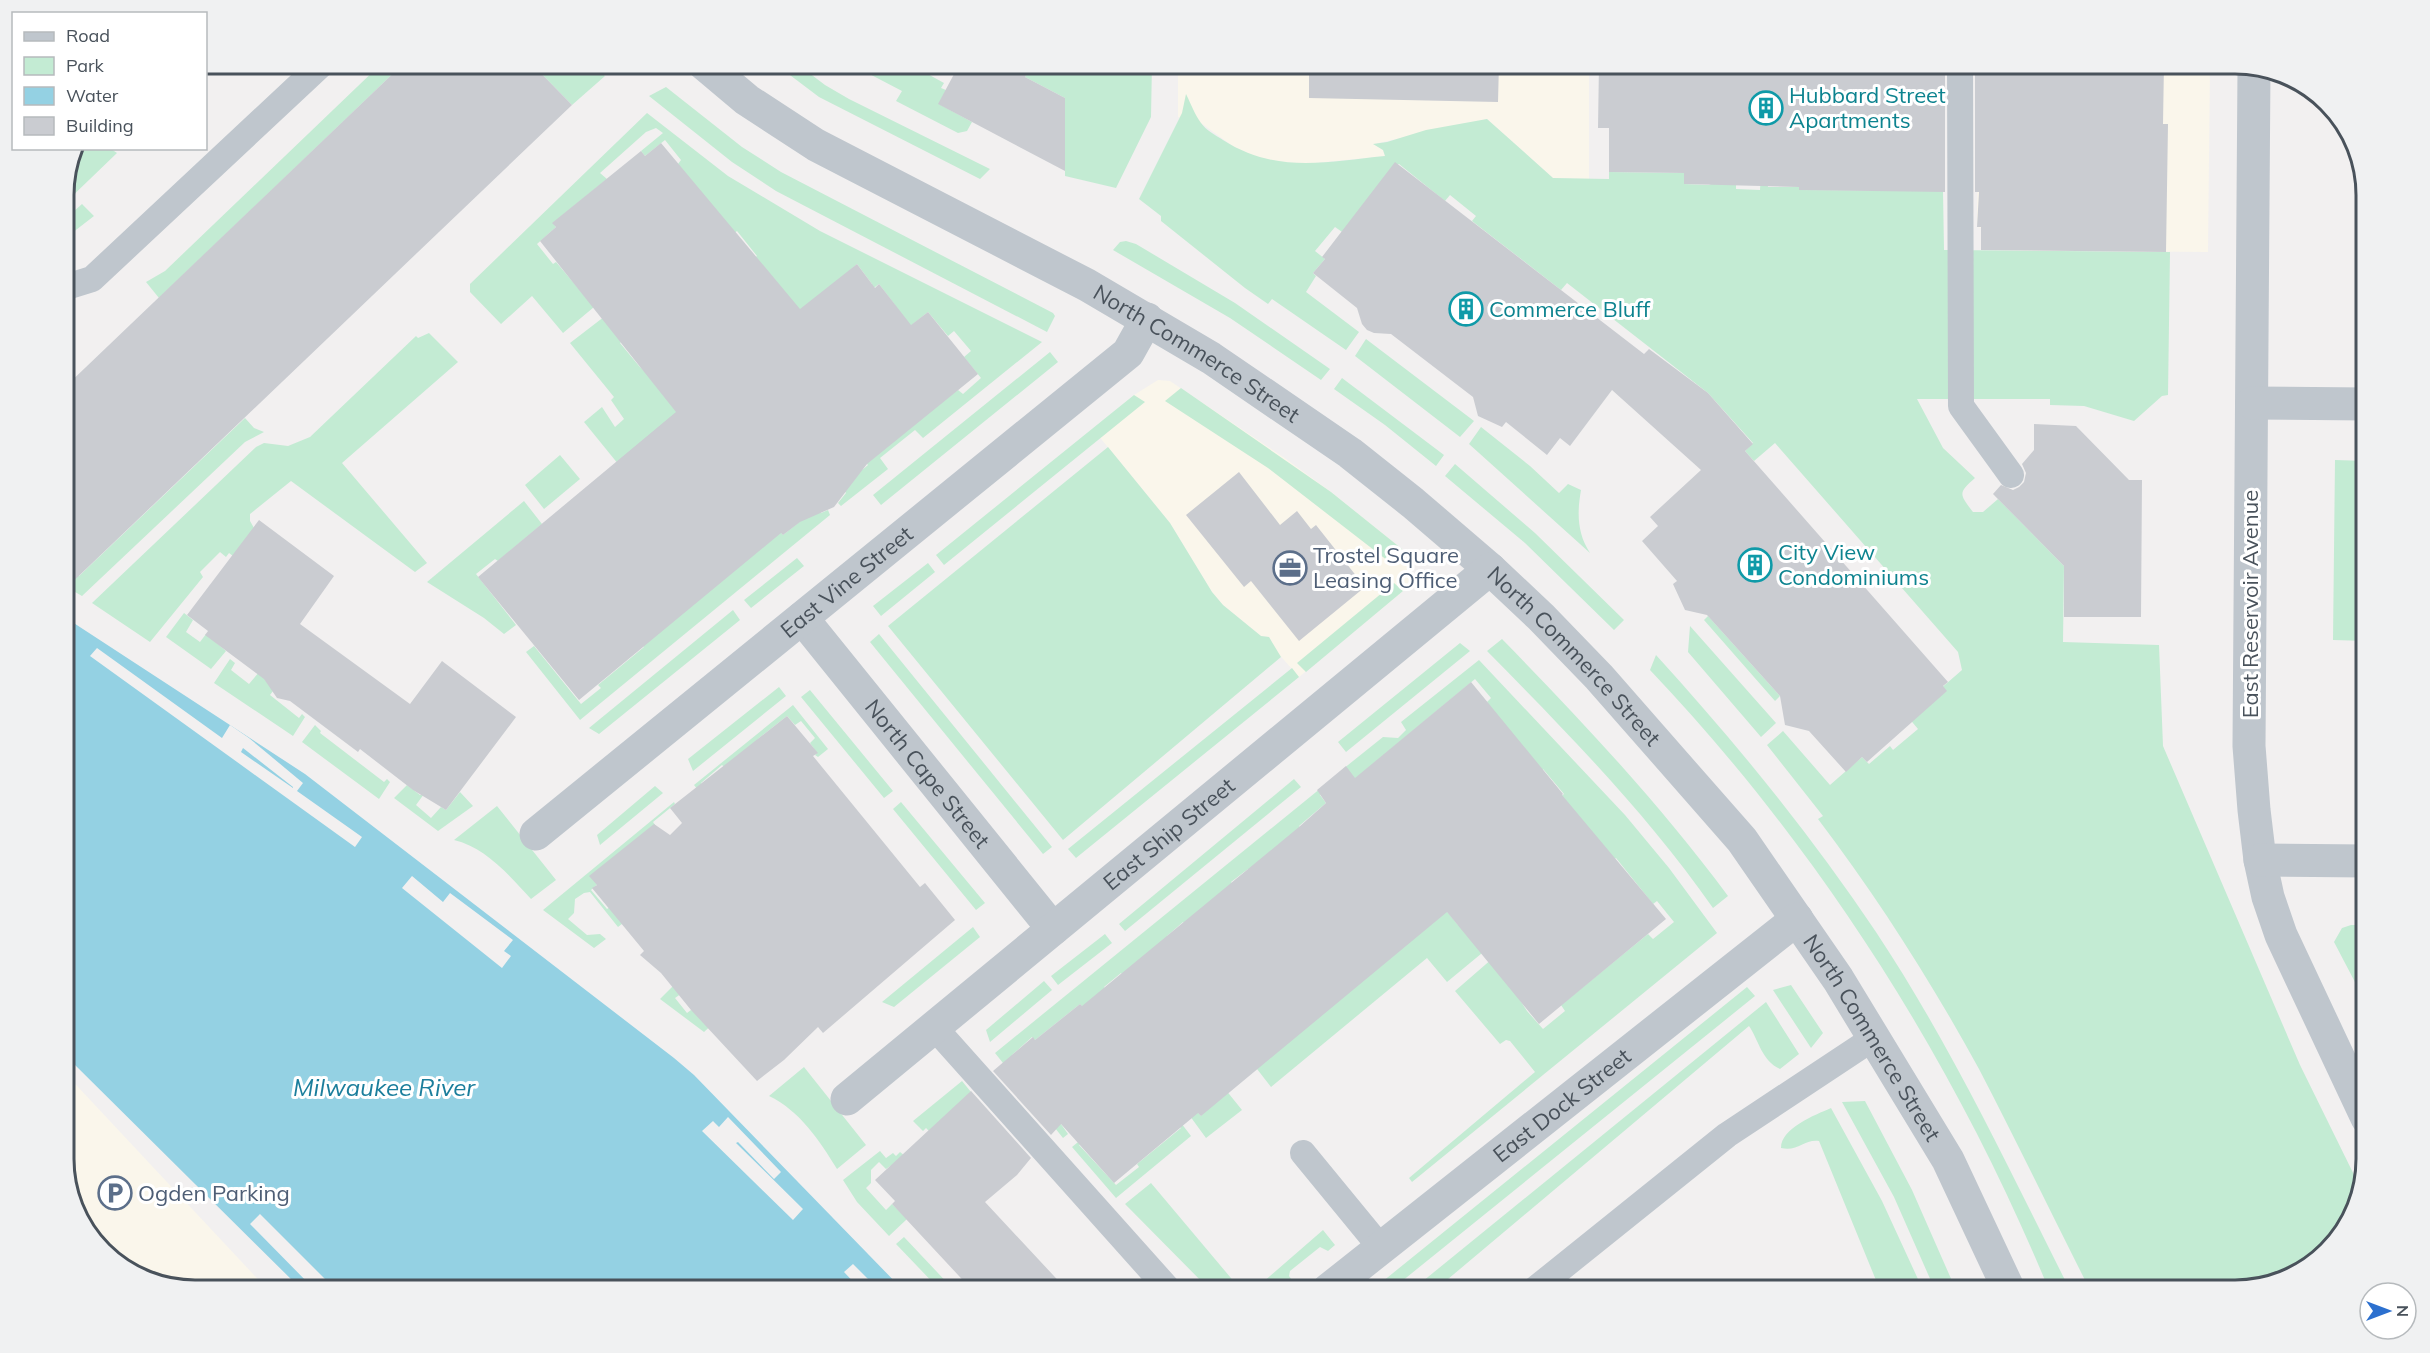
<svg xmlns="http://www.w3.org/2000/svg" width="2430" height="1353" font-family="Mulish,sans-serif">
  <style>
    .commercial { fill: #faf6eb }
    .green { fill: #c3ebd3 }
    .water { fill: #94d1e3 }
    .pier { fill: #f2f0f0; fill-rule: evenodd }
    .building { fill: #caccd1 }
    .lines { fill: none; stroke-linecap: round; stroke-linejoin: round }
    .service { stroke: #bfc6cd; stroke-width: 26 }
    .minor { stroke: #bfc6cd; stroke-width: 33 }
    .labels { text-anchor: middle; stroke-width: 6; stroke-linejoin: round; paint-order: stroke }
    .culture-label { font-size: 22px; fill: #0d838f; stroke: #fff; text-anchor: start }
    .street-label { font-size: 22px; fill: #49525b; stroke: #fff }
    .service-label { font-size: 22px; fill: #4e5e75; stroke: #fff; text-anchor: start }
    .water-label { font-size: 24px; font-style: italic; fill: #1b7e9c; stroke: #fff }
    .rim { fill: none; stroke: #49525b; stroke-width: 3 }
  </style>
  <rect width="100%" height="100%" fill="#f2f0f0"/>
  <path class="commercial" d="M 1178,63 L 1589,63 L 1589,179 L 1553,178 L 1487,119 L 1374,144 L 1383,150 L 1385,156 L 1306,164 L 1281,162 L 1256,157 L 1234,147 L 1201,123 L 1178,117 Z
    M 1988,63 L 2210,63 L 2208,252 L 1981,250 L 1981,228 L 1977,227 L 1978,164 Z
    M 1158,380 L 1170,381 L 1286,459 L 1331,492 L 1402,549 L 1407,558 L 1411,577 L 1403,591 L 1299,677 L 1277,652 L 1269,637 L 1261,636 L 1223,605 L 1212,592 L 1170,523 L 1093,429 L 1134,395 Z
    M 63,1072 L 64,1072 L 268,1290 L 194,1290 L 129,1273 L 85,1231 L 63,1167 Z"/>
  <path class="green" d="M 382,63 L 404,63 L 159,298 L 146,282 L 165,271 Z
    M 531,63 L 590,63 L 605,76 L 572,105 Z
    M 774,63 L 796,63 L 825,85 L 849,99 L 990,169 L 980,179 L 819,97 Z
    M 828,63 L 917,63 L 915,67 L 944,83 L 941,88 L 946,90 L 939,104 L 972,122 L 967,131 L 958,133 L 896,101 L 902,91 L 858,68 L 843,73 Z
    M 1031,63 L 1152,63 L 1151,117 L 1116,188 L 1065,176 L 1065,98 L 1025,77 Z
    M 666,87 L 742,147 L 781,172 L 1053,313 L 1055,316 L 1047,332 L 776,191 L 732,162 L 649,96 Z
    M 1186,94 C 1191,104 1195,115 1201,123 C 1206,130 1215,135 1223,140 C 1276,174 1326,162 1385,156 L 1383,150 L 1373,144 L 1387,142 L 1426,130 L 1487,119 L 1553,178 L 1609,179 L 1609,172 L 1684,173 L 1684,184 L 1709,185 L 1736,173 L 1736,189 L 1760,190 L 1761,173 L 1767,173 L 1768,187 L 1799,187 L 1799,190 L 1943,191 L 1944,250 L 2170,252 L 2168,395 L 2162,396 L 2134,421 L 2084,406 L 2050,405 L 2050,399 L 1917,399 L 1943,448 L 1975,478 C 1958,493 1959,494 1973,512 L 1983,512 L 1998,499 L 2064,566 L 2063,642 L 2159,645 L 2163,746 L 2300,1065 L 2360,1187 L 2350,1224 L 2302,1272 L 2236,1290 L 2090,1290 C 2053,1217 2017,1142 1979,1069 C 1932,983 1878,898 1818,819 L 1823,816 L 1767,745 L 1783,731 L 1830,785 L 1862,757 L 1869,764 L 1890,746 L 1893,750 L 1918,729 L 1908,717 L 1962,670 L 1958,652 L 1775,443 L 1754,461 L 1745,451 L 1753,443 L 1708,393 L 1567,283 L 1561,290 L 1472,221 L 1476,216 L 1450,195 L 1445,201 L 1399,164 L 1391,168 L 1345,234 L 1335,227 L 1315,251 L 1325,259 L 1313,273 L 1316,276 L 1306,292 L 1359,332 L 1346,350 L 1272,299 L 1268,304 L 1245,288 L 1161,221 L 1161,216 L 1139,199 L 1182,113 Z
    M 647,113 L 728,176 L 820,231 L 1042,342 L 923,438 L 915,430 L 880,458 L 888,469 L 841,506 L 838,503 L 846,493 L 842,487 L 868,465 L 862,458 L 958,390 L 963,394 L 981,378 L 964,357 L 971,351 L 954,331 L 948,336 L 928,312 L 904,331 L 895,305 L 879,284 L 871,290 L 872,284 L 857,264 L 793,320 L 747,264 L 757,256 L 737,231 L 728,239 L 678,164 L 681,160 L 665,140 L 645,156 L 641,151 L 663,133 L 656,128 L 646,132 L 600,173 L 607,179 L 553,223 L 556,227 L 537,244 L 553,264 L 556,262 L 594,307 L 563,333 L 532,296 L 501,324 L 470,292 L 470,284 Z
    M 73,149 L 111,149 L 117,153 L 63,205 L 63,186 Z
    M 82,204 L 94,216 L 63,240 L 63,221 Z
    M 1126,241 L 1136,244 L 1235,303 L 1330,369 L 1321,380 L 1230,318 L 1113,250 L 1120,242 Z
    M 609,313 L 628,336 L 620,343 L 639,366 L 691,414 L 623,470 L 584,422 L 602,407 L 615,427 L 624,419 L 611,400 L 614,397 L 570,343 Z
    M 429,333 L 458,362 L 342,463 L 427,563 L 415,572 L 291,481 L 250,514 L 250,521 L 254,528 L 233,556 L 229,553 L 226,557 L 220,552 L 200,572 L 203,577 L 150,642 L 92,603 L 256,447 L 264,443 L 288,446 L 310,437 L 416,336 L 418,338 Z
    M 1366,339 L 1474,421 L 1460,437 L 1355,356 Z
    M 1050,352 L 1058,362 L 881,505 L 873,495 Z
    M 1342,378 L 1444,455 L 1436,466 L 1385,425 L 1334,389 Z
    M 1181,388 L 1331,492 L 1402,549 L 1392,564 L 1268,468 L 1165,401 Z
    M 1134,395 L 1145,402 L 944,565 L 936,555 Z
    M 245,418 L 254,428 L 264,432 L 245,442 L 82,596 L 63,585 L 63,566 L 79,576 Z
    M 1481,427 L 1530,466 L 1559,493 L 1568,484 L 1581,490 C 1577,513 1577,533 1590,553 L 1469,444 Z
    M 1108,447 L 1170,523 L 1212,592 L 1223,605 L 1261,636 L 1269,637 L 1281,657 L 1063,840 L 888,626 Z
    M 560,455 L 580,479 L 544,509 L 525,485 Z
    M 2335,460 L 2367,461 L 2367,641 L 2333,640 Z
    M 1455,464 L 1535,533 L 1624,620 L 1614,630 L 1525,543 L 1445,476 Z
    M 524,501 L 542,524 L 498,561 L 495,559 L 476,574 L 516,625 L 504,634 L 484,618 L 427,582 Z
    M 817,508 L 821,513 L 828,510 L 830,515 L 580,720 L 526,652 L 534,646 L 581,704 L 601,688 L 598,685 L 644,647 L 638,640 L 776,527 L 783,535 Z
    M 797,558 L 804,566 L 751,608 L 744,600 Z
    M 928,563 L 935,572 L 881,616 L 873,606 Z
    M 1394,583 L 1403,591 L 1306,672 L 1297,663 Z
    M 733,610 L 740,620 L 599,734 L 589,728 Z
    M 184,613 L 193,620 L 186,632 L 200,642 L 206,634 L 226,651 L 211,669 L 166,637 Z
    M 1708,616 L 1780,696 L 1775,701 L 1704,620 Z
    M 1690,626 L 1776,723 L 1761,737 L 1688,652 Z
    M 879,634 L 1052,847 L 1043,854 L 870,642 Z
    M 1502,639 C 1582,721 1660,804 1728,896 L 1713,908 C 1648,815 1567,732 1487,651 Z
    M 1460,643 L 1470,651 L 1346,752 L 1338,742 Z
    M 1656,655 C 1735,742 1810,833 1876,932 C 1951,1045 2009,1169 2070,1290 L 2049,1290 C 1955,1062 1820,849 1650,670 Z
    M 230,659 L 235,663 L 231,670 L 249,684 L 260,671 L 269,677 L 265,680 L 270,685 L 273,691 L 270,695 L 299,718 L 302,714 L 305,717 L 293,736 L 214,683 Z
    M 1479,660 L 1625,815 L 1669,868 L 1717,933 L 1412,1182 L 1409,1178 L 1535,1072 L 1510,1041 L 1506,1040 L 1500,1044 L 1455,991 L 1493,958 L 1527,1011 L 1543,1029 L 1565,1011 L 1561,1005 L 1648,934 L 1653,939 L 1674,922 L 1657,901 L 1653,904 L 1616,858 L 1606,867 L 1555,801 L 1564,794 L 1543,769 L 1536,776 L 1487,702 L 1491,698 L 1475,679 L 1355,779 L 1343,769 L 1383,737 L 1398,738 L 1406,730 L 1401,722 Z
    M 1292,668 L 1299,677 L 1076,858 L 1068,849 Z
    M 779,687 L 786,696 L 693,771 L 688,759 Z
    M 810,690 L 893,791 L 884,798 L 801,697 Z
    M 793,705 L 828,749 L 818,757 L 815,755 L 817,753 L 810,743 L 815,738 L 801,721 L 795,725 L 787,716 L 759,738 L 728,770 L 722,765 L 701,783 L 702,786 L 698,790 L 694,785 Z
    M 315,725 L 321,731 L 320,733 L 384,782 L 387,779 L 390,782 L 379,799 L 302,742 Z
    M 1294,779 L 1301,787 L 1125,931 L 1119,924 Z
    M 407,785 L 420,795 L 424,794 L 416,805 L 431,818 L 441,807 L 446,810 L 460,792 L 473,806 L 438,831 L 394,798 Z
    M 655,786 L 663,793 L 600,845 L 597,835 Z
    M 1321,788 L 1323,791 L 1320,795 L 1326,803 L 1299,826 L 1304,833 L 1254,874 L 1248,869 L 1231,882 L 1236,889 L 1189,928 L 1183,922 L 1167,936 L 1172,942 L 1127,979 L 1121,973 L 1104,987 L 1109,994 L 1087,1013 L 1080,1004 L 1035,1040 L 1032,1037 L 1012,1055 L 1068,1134 L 1063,1138 L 995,1053 Z
    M 674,802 L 675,804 L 653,822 L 658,829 L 591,890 L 607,909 L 613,905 L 631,917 L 618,927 L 590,892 L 584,893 L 575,899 L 574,913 L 568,919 L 587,935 L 600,934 L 606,939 L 594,948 L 543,910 Z
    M 901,802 L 985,903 L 976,910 L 893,809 Z
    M 497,806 L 556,880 L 531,899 C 510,876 485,847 454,840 Z
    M 1440,903 L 1458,925 L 1469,916 L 1493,944 L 1447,982 L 1427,958 L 1271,1087 L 1250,1060 Z
    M 2351,925 L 2367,925 L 2367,1005 L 2334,942 L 2342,928 Z
    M 973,927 L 980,937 L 894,1007 L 882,1002 Z
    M 1105,934 L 1112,943 L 1058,985 L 1051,976 Z
    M 1044,981 L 1052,990 L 990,1042 L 986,1030 Z
    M 677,982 L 685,991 L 675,998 L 687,1013 L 691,1010 L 716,1021 L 704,1032 L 660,999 Z
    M 1791,985 L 1823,1033 L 1811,1048 L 1773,990 Z
    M 1747,987 L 1755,996 L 1391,1290 L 1372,1290 Z
    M 1766,1002 L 1799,1054 L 1780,1069 C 1762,1061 1759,1041 1749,1026 L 1435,1290 L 1412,1290 Z
    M 804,1067 L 866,1145 L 837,1169 C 820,1141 799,1110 769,1096 Z
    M 962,1081 L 971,1092 L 929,1131 L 926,1128 L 923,1131 L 913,1121 Z
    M 1221,1084 L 1242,1110 L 1206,1138 L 1187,1112 L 1193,1107 L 1201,1116 Z
    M 1865,1101 L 1912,1190 L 1956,1290 L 1935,1290 L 1894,1197 L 1842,1102 Z
    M 1831,1108 L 1882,1201 L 1923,1290 L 1880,1290 L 1819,1141 C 1804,1139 1798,1152 1781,1148 C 1781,1128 1815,1115 1831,1108 Z
    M 1178,1119 L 1191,1136 L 1116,1198 L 1072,1147 L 1083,1138 L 1085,1140 L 1079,1145 L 1116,1185 L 1139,1167 L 1137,1164 L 1181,1128 L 1176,1122 Z
    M 880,1151 L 886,1158 L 893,1153 L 896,1156 L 900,1152 L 905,1156 L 886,1169 L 879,1162 L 871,1170 L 871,1183 L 866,1188 L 886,1210 L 892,1204 L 907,1219 L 889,1236 L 857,1202 L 843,1180 Z
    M 1151,1183 L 1241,1290 L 1210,1290 L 1125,1204 Z
    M 1323,1230 L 1335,1245 L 1328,1251 L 1320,1247 L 1290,1271 L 1289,1276 L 1292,1280 L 1280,1290 L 1254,1290 Z
    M 904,1237 L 954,1290 L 940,1290 L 896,1244 Z"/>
  <path class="water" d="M 63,616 L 305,774 L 674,1058 L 694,1075 L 903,1290 L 302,1290 L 74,1064 L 63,1057 Z"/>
  <path class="pier" d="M 97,648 L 222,738 L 230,725 L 249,738 L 303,783 L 297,791 L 362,837 L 355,847 L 90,656 ZM 243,748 L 293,787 L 293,788 L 241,752 Z
    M 412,876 L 443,902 L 450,893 L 513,940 L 504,951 L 511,956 L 502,968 L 402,888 Z
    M 728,1117 L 781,1172 L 774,1179 L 738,1142 L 736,1143 L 803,1209 L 793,1220 L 702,1131 L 713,1121 L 719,1127 Z
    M 260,1214 L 336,1290 L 315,1290 L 250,1224 Z
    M 853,1264 L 879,1290 L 861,1290 L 844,1272 Z"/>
  <path class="building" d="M 404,63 L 531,63 L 572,105 L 63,591 L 63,389 Z
    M 960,63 L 1032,63 L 1025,77 L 1065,98 L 1065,171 L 938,104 Z
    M 1309,63 L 1499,63 L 1498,102 L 1309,98 Z
    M 1599,63 L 1945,63 L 1945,192 L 1799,190 L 1799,187 L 1684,184 L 1684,173 L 1609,172 L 1609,128 L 1598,128 Z
    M 1975,63 L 2164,63 L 2163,124 L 2168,124 L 2166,252 L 1981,250 L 1981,227 L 1977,227 L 1979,192 L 1975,192 Z
    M 661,143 L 800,309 L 857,264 L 875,288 L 879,284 L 911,325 L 928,312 L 978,374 L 867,464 L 834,507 L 800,522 L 783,535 L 781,533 L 579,700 L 478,577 L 676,412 L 540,241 L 556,227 L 552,223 L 641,151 L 645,156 Z
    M 1395,162 L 1644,354 L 1649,349 L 1708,393 L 1753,444 L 1745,451 L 1948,682 L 1943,686 L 1947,691 L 1867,762 L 1862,757 L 1846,772 L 1809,731 L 1785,725 L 1780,696 L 1707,615 L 1685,610 L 1673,584 L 1677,581 L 1642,541 L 1658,526 L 1650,517 L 1701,470 L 1612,390 L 1570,446 L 1560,438 L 1547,455 L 1506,422 L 1502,427 L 1478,416 L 1473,397 L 1391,334 L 1374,333 L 1367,330 L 1362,324 L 1357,308 L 1313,273 L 1325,259 L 1322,257 Z
    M 2034,424 L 2076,426 L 2129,480 L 2142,480 L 2141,617 L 2064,617 L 2064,566 L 1993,494 L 2001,485 L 2013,490 L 2019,487 L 2024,482 L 2026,473 L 2022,464 L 2034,450 Z
    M 1239,472 L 1280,525 L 1297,511 L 1311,529 L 1316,525 L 1365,587 L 1299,641 L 1251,581 L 1244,587 L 1186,515 Z
    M 259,520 L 334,576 L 300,624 L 410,704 L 442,661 L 516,717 L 446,810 L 413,790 L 360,749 L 358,752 L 290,701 L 277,698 L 264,679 L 205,635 L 208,631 L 187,615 Z
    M 1471,682 L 1563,794 L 1562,795 L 1666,919 L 1539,1024 L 1447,912 L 1201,1116 L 1198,1113 L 1114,1183 L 1061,1124 L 1051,1135 L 993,1071 L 1033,1037 L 1035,1040 L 1080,1004 L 1082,1006 L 1299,827 L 1326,803 L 1317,790 L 1346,766 L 1355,778 Z
    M 787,716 L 818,753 L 813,756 L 920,887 L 925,883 L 955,920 L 823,1033 L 818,1027 L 784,1060 L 757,1081 L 691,1010 L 661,973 L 640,955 L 644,951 L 592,888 L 597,885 L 589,876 L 654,824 L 670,835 L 682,823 L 670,808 Z
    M 971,1091 L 1031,1158 L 1017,1175 L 985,1202 L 1067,1290 L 972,1290 L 892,1204 L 895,1201 L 875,1180 Z"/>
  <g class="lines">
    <path class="service" d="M 1960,63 L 1961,406 L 2011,475
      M 63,288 L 92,279 L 323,63
      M 934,1027 L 1169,1290
      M 1303,1153 L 1381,1248
      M 1534,1290 L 1727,1135 L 1875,1037"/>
    <g class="minor">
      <path id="s1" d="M 703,63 L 747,100 L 816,145 L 1087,285 L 1211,358 L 1350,453 L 1413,503 L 1490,569 L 1541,617 L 1599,677 L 1742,840 L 1838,979 L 1948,1160 L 2009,1290"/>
      <path d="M 2254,68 L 2249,746 L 2254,810 L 2260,860 L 2268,897 L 2281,935 L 2367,1118"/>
      <path d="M 2252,403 L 2367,404"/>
      <path id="s2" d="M 802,618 L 1053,929"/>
      <path id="s3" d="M 536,834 L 1128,353 L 1147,319"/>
      <path d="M 2260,860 L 2367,861"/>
      <path id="s4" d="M 847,1099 L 1490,569"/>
      <path id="s5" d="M 1328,1290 L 1797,919"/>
    </g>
  </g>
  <defs>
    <symbol id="building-ring" viewBox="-11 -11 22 22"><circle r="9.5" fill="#fff" stroke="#0f9aa8" stroke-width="1.5"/><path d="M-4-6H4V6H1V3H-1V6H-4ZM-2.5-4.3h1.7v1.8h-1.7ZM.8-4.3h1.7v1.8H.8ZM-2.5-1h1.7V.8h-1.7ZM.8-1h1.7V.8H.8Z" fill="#0f9aa8"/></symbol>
    <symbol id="office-ring" viewBox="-11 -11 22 22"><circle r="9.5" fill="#fff" stroke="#5c6f8a" stroke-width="1.5"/><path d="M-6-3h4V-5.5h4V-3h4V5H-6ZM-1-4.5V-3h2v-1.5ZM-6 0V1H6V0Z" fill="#5c6f8a"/></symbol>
    <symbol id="parking-ring" viewBox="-11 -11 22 22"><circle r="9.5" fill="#fff" stroke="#5c6f8a" stroke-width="1.5"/><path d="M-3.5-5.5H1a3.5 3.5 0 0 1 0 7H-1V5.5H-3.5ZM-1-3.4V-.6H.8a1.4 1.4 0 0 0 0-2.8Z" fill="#5c6f8a"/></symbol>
  </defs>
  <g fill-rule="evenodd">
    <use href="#building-ring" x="1747" y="89" width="38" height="38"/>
    <use href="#building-ring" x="1447" y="290" width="38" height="38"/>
    <use href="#building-ring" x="1736" y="546" width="38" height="38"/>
    <use href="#office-ring" x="1271" y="549" width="38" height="38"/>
    <use href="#parking-ring" x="96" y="1174" width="38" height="38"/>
  </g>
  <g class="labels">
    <g class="culture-label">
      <text x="1789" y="103">Hubbard Street<tspan x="1789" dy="25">Apartments</tspan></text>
      <text x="1489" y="317">Commerce Bluff</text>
      <text x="1778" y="560">City View<tspan x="1778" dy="25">Condominiums</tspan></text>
    </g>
    <g class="street-label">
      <text dy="8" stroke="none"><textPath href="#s1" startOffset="574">North Commerce Street</textPath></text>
      <text dy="8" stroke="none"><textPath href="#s3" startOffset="400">East Vine Street</textPath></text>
      <text transform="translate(2250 604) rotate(-90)" y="8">East Reservoir Avenue</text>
      <text dy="8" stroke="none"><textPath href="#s1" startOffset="1060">North Commerce Street</textPath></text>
      <text dy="8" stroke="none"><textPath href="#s2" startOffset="200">North Cape Street</textPath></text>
      <text dy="8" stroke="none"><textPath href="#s4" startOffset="417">East Ship Street</textPath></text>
      <text dy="8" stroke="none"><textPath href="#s1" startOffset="1546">North Commerce Street</textPath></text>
      <text dy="8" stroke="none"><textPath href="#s5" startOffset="298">East Dock Street</textPath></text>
    </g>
    <g class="service-label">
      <text x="1313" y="563">Trostel Square<tspan x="1313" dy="25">Leasing Office</tspan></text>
      <text x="138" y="1201">Ogden Parking</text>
    </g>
    <g class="water-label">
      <text x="384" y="1096">Milwaukee River</text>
    </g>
  </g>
  <path d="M0 0H2430V1353H0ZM195 74H2235A121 121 0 0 1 2356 195V1159A121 121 0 0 1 2235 1280H195A121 121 0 0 1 74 1159V195A121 121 0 0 1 195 74Z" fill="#f0f1f2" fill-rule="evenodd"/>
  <path class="rim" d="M195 74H2235A121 121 0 0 1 2356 195V1159A121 121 0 0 1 2235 1280H195A121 121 0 0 1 74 1159V195A121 121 0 0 1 195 74Z"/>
  <rect x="12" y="12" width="195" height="138" fill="#ffffff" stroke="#b6babd" stroke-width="1.5"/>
  <rect x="24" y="32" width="30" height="9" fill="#bfc6cd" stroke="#b6babd" stroke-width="1.5"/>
  <text x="66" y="42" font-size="18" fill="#49525b">Road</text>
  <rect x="24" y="57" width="30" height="18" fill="#c3ebd3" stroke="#b6babd" stroke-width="1.5"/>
  <text x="66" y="72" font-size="18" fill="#49525b">Park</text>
  <rect x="24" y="87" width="30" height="18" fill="#94d1e3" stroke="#b6babd" stroke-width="1.5"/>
  <text x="66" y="102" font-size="18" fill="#49525b">Water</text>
  <rect x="24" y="117" width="30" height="18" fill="#caccd1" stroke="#b6babd" stroke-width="1.5"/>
  <text x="66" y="132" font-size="18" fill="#49525b">Building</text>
  <g transform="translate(2388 1311) rotate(90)"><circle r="28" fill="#ffffff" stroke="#b6babd" stroke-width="1.5"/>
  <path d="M0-4.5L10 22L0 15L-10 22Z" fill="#2c70cf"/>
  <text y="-9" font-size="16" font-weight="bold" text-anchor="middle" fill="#49525b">N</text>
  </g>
</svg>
